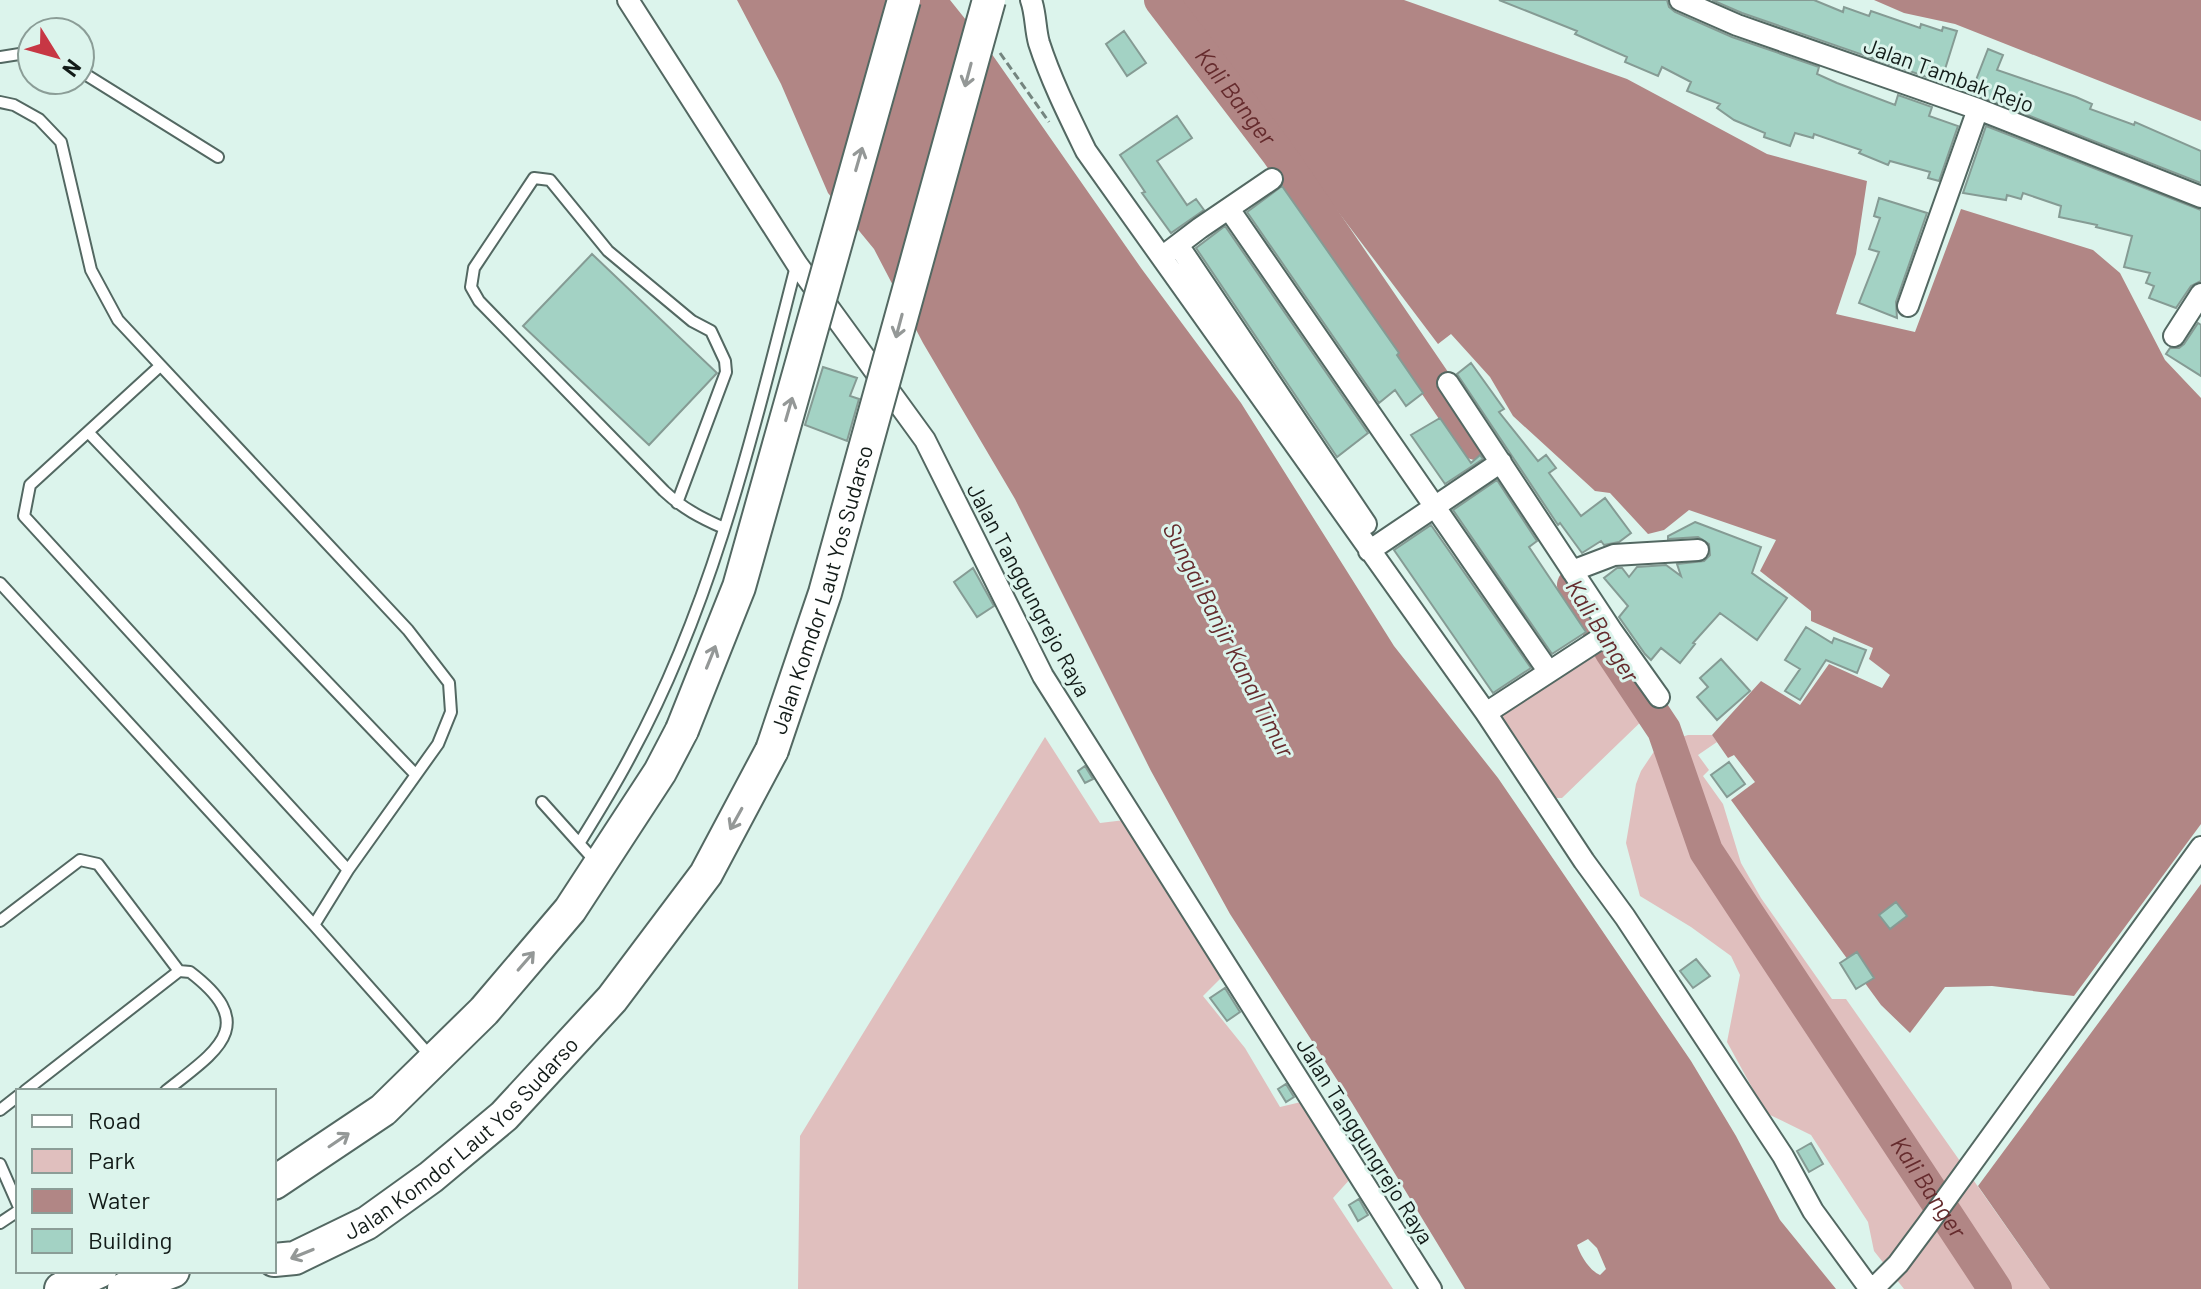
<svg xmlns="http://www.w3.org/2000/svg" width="2201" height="1289" font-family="Barlow,sans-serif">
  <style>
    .green { fill: #e0bfbe }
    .water { fill: #b18685; fill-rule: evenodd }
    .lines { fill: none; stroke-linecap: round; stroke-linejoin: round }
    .river { stroke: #b18685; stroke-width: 34 }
    .building { fill: #a3d2c4; stroke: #859b94; stroke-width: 2 }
    .service-casing { stroke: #536862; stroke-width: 14 }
    .minor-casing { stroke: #536862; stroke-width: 24 }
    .trunk-casing { stroke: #536862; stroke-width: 36 }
    .path { stroke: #74857f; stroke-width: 3; stroke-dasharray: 8 4; stroke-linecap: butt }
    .service { stroke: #fff; stroke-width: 10 }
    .minor { stroke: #fff; stroke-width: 20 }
    .trunk { stroke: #fff; stroke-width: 32 }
    .trunk-bridge-casing { stroke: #536862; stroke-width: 36; stroke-linecap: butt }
    .trunk-bridge { stroke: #fff; stroke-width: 32 }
    .oneway { stroke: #949897 }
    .labels { text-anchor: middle; stroke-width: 6; stroke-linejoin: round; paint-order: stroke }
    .street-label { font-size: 22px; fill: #121b18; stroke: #dcf4ec }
    .water-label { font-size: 24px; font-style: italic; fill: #652b2d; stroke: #dcf4ec }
  </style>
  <rect width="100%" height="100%" fill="#dcf4ec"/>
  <path class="green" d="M 1605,645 L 1650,713 L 1562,798 L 1553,798 L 1497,718 Z
    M 1688,735 L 1712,735 L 1717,742 L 1698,755 L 1709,770 L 1703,776 L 1723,804 L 1741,863 L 1761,898 L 1832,999 L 1846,999 L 2050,1289 L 1904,1289 L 1874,1251 L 1868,1222 L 1811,1135 L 1766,1113 L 1727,1042 L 1740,975 L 1731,956 L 1691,927 L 1640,896 L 1626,843 L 1636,784 L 1641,771 L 1655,750 L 1668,741 Z
    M 1045,737 L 1100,823 L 1125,820 L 1222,977 L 1203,996 L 1245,1048 L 1280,1107 L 1301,1102 L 1351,1178 L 1333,1198 L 1393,1289 L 798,1289 L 800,1136 Z"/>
  <path class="water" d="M 737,0 L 950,0 L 982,40 L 1141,268 L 1241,403 L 1394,646 L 1498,778 L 1691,1061 L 1736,1136 L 1780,1220 L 1836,1289 L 1465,1289 L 1352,1103 L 1230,914 L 1151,771 L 1015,499 L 923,343 L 874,249 L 828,193 L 781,84 ZM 1588,1239 L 1597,1248 L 1606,1269 L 1600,1275 C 1590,1271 1580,1255 1577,1245 Z
    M 1178,0 L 1404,0 L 1627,79 L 1767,154 L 1867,181 L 1856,254 L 1836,314 L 1915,332 L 1961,209 L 2093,250 L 2120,273 L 2165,360 L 2201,398 L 2201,824 L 2074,996 L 1992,986 L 1945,987 L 1910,1033 L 1881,1005 L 1731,800 L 1755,782 L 1734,755 L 1728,758 L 1712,735 L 1761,681 L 1800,705 L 1829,664 L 1882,688 L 1890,675 L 1869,659 L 1873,648 L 1811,621 L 1811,611 L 1760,571 L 1776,540 L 1689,510 L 1664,530 L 1648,534 L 1610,493 L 1595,491 L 1513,416 L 1490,377 L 1451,334 L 1438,344 Z
    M 1874,0 L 2201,0 L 2201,121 L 1955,24 L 1904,13 Z
    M 2201,884 L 2201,1289 L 2050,1289 L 1978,1186 Z"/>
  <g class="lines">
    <g class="river">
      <path id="s1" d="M 1161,0 L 1278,153 L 1476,443"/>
      <path id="s2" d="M 1574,585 L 1612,652 L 1664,730 L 1706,851 L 1995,1289"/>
    </g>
  </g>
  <path class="building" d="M 1499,0 L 1667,0 L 1669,7 L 1675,12 L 1732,37 L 1819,67 L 1817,74 L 1837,83 L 1895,105 L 1898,95 L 1932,107 L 1929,116 L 1958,126 L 1939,181 L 1928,178 L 1930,172 L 1890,161 L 1888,165 L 1859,153 L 1861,150 L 1814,134 L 1813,138 L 1795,133 L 1790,146 L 1764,137 L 1765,133 L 1734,120 L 1717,108 L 1720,104 L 1687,91 L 1691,82 L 1662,67 L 1658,76 L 1625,62 L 1627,57 L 1575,34 L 1577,31 Z
    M 1712,0 L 1814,0 L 1843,12 L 1844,7 L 1869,16 L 1871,11 L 1920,28 L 1921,24 L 1942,31 L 1943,27 L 1957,31 L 1941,82 L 1742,13 Z
    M 1124,31 L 1146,63 L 1127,76 L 1106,44 Z
    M 1988,49 L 2003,55 L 1997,70 L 2076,97 L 2092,104 L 2090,109 L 2134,125 L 2135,122 L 2201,151 L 2201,183 L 1971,93 Z
    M 1177,116 L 1192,138 L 1157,161 L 1187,205 L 1196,199 L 1204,210 L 1171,233 L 1142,193 L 1145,192 L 1120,155 Z
    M 1986,126 L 2201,210 L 2201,281 L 2191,286 L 2176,308 L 2149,298 L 2154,286 L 2146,283 L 2150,273 L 2124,267 L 2132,236 L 2096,227 L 2097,225 L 2059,217 L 2061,206 L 2023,193 L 2021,199 L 2007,195 L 2006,200 L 1963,193 Z
    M 1282,186 L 1399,353 L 1397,355 L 1423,393 L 1406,406 L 1395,390 L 1379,403 L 1247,212 Z
    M 1879,198 L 1927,213 L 1896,302 L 1897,318 L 1859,303 L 1879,252 L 1869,249 L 1880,218 L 1874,216 Z
    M 1225,226 L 1368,433 L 1337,457 L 1196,248 Z
    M 592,254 L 717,373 L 649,445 L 523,326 Z
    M 2198,323 L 2201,325 L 2201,376 L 2166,354 L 2170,348 L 2179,348 L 2184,344 Z
    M 1471,363 L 1504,409 L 1499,412 L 1538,461 L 1546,455 L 1556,468 L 1549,473 L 1581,516 L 1605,498 L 1631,533 L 1619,542 L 1604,545 L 1601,541 L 1582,553 L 1560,523 L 1558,525 L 1457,374 Z
    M 823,367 L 857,378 L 850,396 L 859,399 L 847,441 L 805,425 Z
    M 1440,418 L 1471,463 L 1480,455 L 1483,459 L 1445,484 L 1411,435 Z
    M 1497,480 L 1537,541 L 1529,547 L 1586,632 L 1552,654 L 1453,510 Z
    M 1695,522 L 1761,547 L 1752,573 L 1787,598 L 1757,640 L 1720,613 L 1693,643 L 1695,644 L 1680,663 L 1661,648 L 1651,660 L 1645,654 L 1619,617 L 1628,606 L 1604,578 L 1617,568 L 1622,568 L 1629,577 L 1637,567 L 1666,565 L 1681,576 L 1677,564 L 1704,561 L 1710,555 L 1709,544 L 1698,537 L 1668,539 L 1668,536 Z
    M 1431,525 L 1531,668 L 1493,693 L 1394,550 Z
    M 973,568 L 994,606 L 977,617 L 954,582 Z
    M 1806,627 L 1832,643 L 1834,638 L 1866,650 L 1857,673 L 1826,660 L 1800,700 L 1785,691 L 1800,669 L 1785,660 Z
    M 1721,659 L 1750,691 L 1717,720 L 1697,697 L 1708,687 L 1700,678 Z
    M 1729,762 L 1745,784 L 1727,797 L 1711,775 Z
    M 1085,766 L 1093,779 L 1085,783 L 1078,771 Z
    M 1896,902 L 1907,916 L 1890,929 L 1879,915 Z
    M 1857,952 L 1874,978 L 1856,989 L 1840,963 Z
    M 1696,959 L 1710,976 L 1693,988 L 1680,971 Z
    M 1225,988 L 1240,1012 L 1227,1021 L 1210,998 Z
    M 1286,1084 L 1294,1097 L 1286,1102 L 1278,1089 Z
    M 1811,1143 L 1823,1164 L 1809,1172 L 1797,1151 Z
    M 1359,1199 L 1368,1215 L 1358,1221 L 1349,1205 Z"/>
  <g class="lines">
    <defs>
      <path id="service" d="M 0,57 L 32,52
        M 80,71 L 218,157
        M 0,102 L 14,105 L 39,119 L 61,142 L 91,270 L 118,320 L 408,630 L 449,683 L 451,712 L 438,744 L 348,870 L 314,925
        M 160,366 L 30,485 L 24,516 L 348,870
        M 88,432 L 416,775
        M 677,503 L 726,372 L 725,361 L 711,331 L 692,321 L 608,251 L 550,180 L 534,178 L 474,268 L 471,287 L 479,301 L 664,491 C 682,508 701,518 724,528
        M 0,583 L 314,925 L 432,1058
        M 542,802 L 595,861
        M 580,842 C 598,813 616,784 632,753 C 713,604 754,429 796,266
        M 0,921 L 80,860 L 98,864 L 179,971
        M 25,1091 L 179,971 L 190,972 C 261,1026 216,1051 166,1091
        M 0,1110 L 18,1096
        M 0,1164 L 18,1205
        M 0,1223 L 18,1211"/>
      <path id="minor" d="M 628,0 L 797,264 L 925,440 L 1043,676 L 1431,1289
        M 1031,0 C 1036,14 1035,29 1039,43 C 1051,80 1069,116 1086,151 L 1486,713 L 1584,861 L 1625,917 L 1783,1156 L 1813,1211 L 1870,1289
        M 1680,0 L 1737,25 L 1978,109 L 2201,197
        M 1229,209 L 1549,672
        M 1178,245 L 1366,524
        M 1167,253 L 1200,228 L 1272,179
        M 1908,306 L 1978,109
        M 2174,336 L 2201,294
        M 1448,383 L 1612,631 L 1659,697
        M 1369,551 L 1501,462
        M 1572,571 L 1614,555 L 1698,550
        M 1486,713 L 1612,631
        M 1873,1289 L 1898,1264 L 1927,1225 L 2201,847"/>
      <g id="trunk">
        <path d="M 274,1183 L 383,1110 L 484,1011 L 570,910 L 660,772 L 682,730"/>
        <path id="s3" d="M 274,1260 L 295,1258 L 367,1223 L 431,1177 L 504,1116 L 612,999 L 706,874 L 772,750"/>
        <path d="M 61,1289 L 100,1271"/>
        <path d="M 124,1289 L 173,1271"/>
      </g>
    </defs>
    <use href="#service" class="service-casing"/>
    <use href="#minor" class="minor-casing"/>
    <use href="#trunk" class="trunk-casing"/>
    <path class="path" d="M 1000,53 L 1049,122"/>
    <use href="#service" class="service"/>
    <use href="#minor" class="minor"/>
    <use href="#trunk" class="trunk"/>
    <defs>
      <g id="trunk-bridge">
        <path d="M 682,730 L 739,587 L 904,0"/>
        <path id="s4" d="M 772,750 L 825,593 L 989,0"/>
      </g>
    </defs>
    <use href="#trunk-bridge" class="trunk-bridge-casing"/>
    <use href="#trunk-bridge" class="trunk-bridge"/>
  </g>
  <defs><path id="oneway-shaft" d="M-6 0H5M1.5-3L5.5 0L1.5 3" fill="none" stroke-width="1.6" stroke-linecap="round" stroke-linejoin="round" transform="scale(2)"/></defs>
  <g class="oneway">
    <use href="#oneway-shaft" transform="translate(968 75) rotate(105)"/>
    <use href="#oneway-shaft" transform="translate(859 159) rotate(-74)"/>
    <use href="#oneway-shaft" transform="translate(899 326) rotate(105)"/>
    <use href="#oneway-shaft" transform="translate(789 409) rotate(-74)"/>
    <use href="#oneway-shaft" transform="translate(711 657) rotate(-68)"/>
    <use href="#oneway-shaft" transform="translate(736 819) rotate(119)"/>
    <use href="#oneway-shaft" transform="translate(526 961) rotate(-49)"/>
    <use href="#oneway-shaft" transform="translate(339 1140) rotate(-34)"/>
    <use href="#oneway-shaft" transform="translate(302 1254) rotate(158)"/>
  </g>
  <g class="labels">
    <g class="street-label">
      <text transform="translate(1949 75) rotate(20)" y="8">Jalan Tambak Rejo</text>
      <text dy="8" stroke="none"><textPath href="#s4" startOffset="168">Jalan Komdor Laut Yos Sudarso</textPath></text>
      <text transform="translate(1029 590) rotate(62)" y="8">Jalan Tanggungrejo Raya</text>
      <text dy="8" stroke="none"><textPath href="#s3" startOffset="228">Jalan Komdor Laut Yos Sudarso</textPath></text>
      <text transform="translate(1365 1141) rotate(58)" y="8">Jalan Tanggungrejo Raya</text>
    </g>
    <g class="water-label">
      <text dy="8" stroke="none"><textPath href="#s1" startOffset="122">Kali Banger</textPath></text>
      <text transform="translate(1602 631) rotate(58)" y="8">Kali Banger</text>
      <text transform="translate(1228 640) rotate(63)" y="8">Sungai Banjir Kanal Timur</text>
      <text dy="8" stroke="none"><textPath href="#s2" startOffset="702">Kali Banger</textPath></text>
    </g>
  </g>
  <rect x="16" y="1089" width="260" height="184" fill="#dcf4ec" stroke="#8b9d97" stroke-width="2"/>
  <rect x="32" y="1115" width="40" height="12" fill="#ffffff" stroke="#8b9d97" stroke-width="2"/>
  <text x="88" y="1129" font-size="24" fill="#121b18">Road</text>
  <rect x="32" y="1149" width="40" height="24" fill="#e0bfbe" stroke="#8b9d97" stroke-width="2"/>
  <text x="88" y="1169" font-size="24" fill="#121b18">Park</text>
  <rect x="32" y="1189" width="40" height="24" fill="#b18685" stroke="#8b9d97" stroke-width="2"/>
  <text x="88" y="1209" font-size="24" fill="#121b18">Water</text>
  <rect x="32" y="1229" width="40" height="24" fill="#a3d2c4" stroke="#8b9d97" stroke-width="2"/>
  <text x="88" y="1249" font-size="24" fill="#121b18">Building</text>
  <g transform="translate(56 56) rotate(127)"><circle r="38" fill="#dcf4ec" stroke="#8b9d97" stroke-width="2"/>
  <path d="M0-6L14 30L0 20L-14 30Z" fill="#c73744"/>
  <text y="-12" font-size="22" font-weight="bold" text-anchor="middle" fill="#121b18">N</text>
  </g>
</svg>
